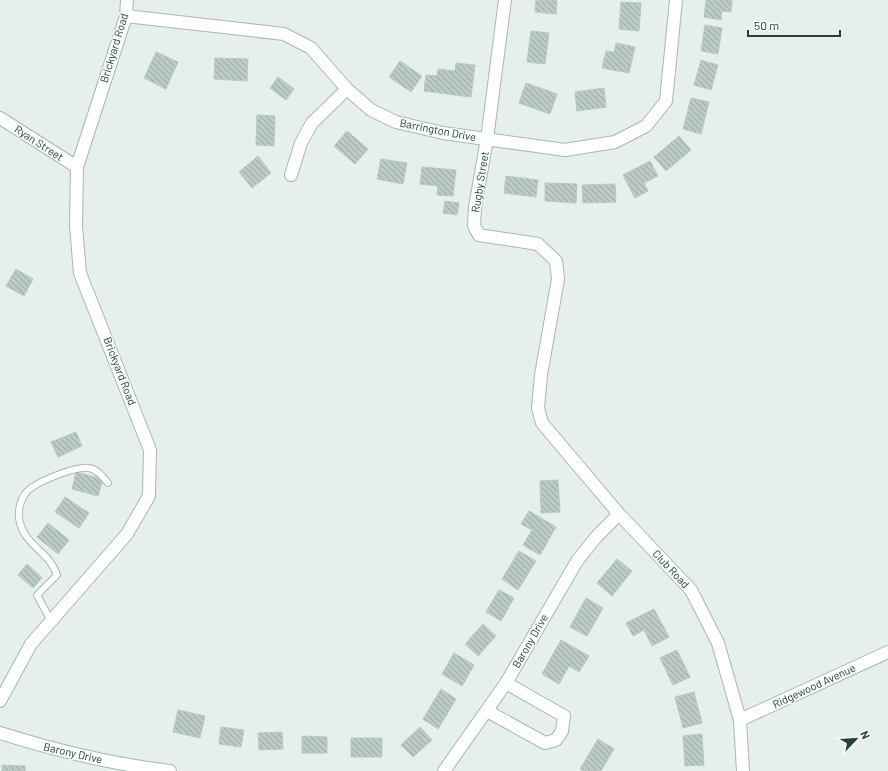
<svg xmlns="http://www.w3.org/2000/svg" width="888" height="771" font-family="Barlow,sans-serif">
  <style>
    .building { fill: url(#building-back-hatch); stroke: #b8c9c2 }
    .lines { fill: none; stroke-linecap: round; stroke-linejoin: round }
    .lane-casing { stroke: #a8b8b2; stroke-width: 8 }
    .street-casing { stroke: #a8b8b2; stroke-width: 14 }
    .lane { stroke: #fff; stroke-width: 6 }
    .street { stroke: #fff; stroke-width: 12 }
    .labels { text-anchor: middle; stroke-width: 3; stroke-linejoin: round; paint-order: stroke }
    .street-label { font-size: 11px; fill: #24423a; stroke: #f7fbf9 }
  </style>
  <defs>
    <pattern id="building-back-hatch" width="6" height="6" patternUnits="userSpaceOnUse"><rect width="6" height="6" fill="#bbcac4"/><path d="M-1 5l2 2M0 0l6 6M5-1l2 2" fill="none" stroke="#98a6a0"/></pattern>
  </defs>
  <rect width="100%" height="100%" fill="#e6efeb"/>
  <path class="building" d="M 536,0 L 557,0 L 556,14 L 535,12 Z
    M 706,0 L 732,0 L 731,12 L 722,11 L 721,20 L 704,17 Z
    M 621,2 L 641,3 L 639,31 L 619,29 Z
    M 705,25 L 722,28 L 718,54 L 701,51 Z
    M 531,31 L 549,33 L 545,64 L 527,62 Z
    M 616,43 L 635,47 L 629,73 L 602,68 L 606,51 L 614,52 Z
    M 156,52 L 178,62 L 166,89 L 144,78 Z
    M 215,58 L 248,59 L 247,81 L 214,79 Z
    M 701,60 L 718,65 L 711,90 L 694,85 Z
    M 400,61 L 422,76 L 411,92 L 389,77 Z
    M 456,63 L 475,65 L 471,97 L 424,91 L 426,75 L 437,76 L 438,69 L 455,71 Z
    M 278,77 L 294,89 L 286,100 L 270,88 Z
    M 526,83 L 557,94 L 550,114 L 519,103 Z
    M 604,88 L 606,107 L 577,111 L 575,92 Z
    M 691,98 L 709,102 L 701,134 L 683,129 Z
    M 257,115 L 275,116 L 274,146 L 256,145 Z
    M 347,131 L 368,149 L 355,164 L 334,146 Z
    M 679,136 L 691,150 L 666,171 L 654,157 Z
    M 258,156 L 271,173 L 252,188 L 239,172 Z
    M 381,159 L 407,163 L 403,184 L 377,179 Z
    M 650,161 L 658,176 L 644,183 L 648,191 L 635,198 L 623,175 Z
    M 422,167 L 456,170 L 453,196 L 437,195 L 438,186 L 420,184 Z
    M 506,176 L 538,180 L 536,197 L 504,193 Z
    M 545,183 L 577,184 L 576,203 L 545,201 Z
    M 615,184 L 616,202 L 583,203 L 582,185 Z
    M 445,201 L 459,203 L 457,215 L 443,213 Z
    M 16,269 L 33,279 L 24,296 L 6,286 Z
    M 76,432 L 82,446 L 58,457 L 51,442 Z
    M 76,472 L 103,479 L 98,496 L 72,489 Z
    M 558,480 L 560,512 L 541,513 L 540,481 Z
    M 65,497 L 89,513 L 79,528 L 55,512 Z
    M 529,511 L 556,527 L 540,555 L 523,545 L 532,530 L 521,524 Z
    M 48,523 L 69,540 L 58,554 L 37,537 Z
    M 519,551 L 536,561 L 518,590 L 502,579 Z
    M 617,559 L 632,571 L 612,596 L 597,583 Z
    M 27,564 L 42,578 L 33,588 L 18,575 Z
    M 499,590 L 514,598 L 501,621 L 486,612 Z
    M 586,598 L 603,608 L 587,636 L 570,627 Z
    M 654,609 L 669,637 L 652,646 L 644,630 L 633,636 L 626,623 Z
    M 483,624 L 496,636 L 478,656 L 465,644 Z
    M 561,640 L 589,656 L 579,672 L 569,666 L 559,684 L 542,674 Z
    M 677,650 L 690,677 L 673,685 L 660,658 Z
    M 454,653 L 474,665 L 462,686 L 442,674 Z
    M 441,689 L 456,699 L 438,729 L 423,719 Z
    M 694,692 L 702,723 L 683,728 L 675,697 Z
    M 178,710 L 205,716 L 200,738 L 173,732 Z
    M 221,727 L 244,730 L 241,747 L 219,744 Z
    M 420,727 L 432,740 L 413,757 L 401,745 Z
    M 282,732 L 283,749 L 259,750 L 258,733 Z
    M 702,734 L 704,765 L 685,766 L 683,736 Z
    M 302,736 L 327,737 L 327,753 L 302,753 Z
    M 351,738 L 382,738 L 382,757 L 351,757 Z
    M 598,739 L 614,749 L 601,771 L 584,771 L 580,769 Z
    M 2,765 L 25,766 L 25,771 L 2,771 Z"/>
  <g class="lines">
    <defs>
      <path id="lane" d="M 51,621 L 37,595 L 57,575 C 49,550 23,546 19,518 C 18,507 22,494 31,488 C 42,480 76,466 89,468 C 97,469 103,477 108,483"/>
      <path id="street" d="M 505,0 L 487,139 L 475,207 L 474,226 L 479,235 L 538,244 L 556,261 L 558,279 L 541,375 L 538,408 L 542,423 L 619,514 L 691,590 L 718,643 L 740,720 L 743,771
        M 126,16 L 284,34 L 311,48 L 347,89 L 371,110 L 396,122 L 443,133 L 565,150 L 615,142 L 646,126 L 666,101 L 676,0
        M 0,118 L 77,167
        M 291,175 L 301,143 L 312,123 L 347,89
        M 0,701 L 31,644 L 127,534 L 149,496 L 150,450 L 80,273 L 76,226 L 77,167 L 126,16 L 127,0
        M 487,711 L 545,743 L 556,740 L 562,731 L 564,716 L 506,683
        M 740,720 L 888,652
        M 0,733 C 57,751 111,764 170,771
        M 444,771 L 506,683 L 577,561 L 597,536 L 619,514"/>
    </defs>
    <use href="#lane" class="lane-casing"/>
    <use href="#street" class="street-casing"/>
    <use href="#lane" class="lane"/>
    <use href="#street" class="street"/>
  </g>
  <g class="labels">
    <g class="street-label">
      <text transform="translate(114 48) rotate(-73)" y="4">Brickyard Road</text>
      <text transform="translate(438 130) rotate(11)" y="4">Barrington Drive</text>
      <text transform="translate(39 143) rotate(33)" y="4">Ryan Street</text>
      <text transform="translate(480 182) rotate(-81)" y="4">Rugby Street</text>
      <text transform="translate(120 371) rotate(69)" y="4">Brickyard Road</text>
      <text transform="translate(671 569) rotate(47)" y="4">Club Road</text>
      <text transform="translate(530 641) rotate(-60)" y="4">Barony Drive</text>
      <text transform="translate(814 686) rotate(-25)" y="4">Ridgewood Avenue</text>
      <text transform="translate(73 753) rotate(13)" y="4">Barony Drive</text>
    </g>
  </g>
  <g transform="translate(856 739) rotate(65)" stroke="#f7fbf9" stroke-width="3" paint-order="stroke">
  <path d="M0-3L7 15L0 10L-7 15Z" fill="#24423a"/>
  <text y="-6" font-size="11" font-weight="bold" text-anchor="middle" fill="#24423a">N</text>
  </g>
  <path d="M748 30v6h92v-6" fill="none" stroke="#24423a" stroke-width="2"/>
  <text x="754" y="30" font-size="12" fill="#24423a" stroke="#f7fbf9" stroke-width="3" paint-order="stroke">50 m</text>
</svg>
